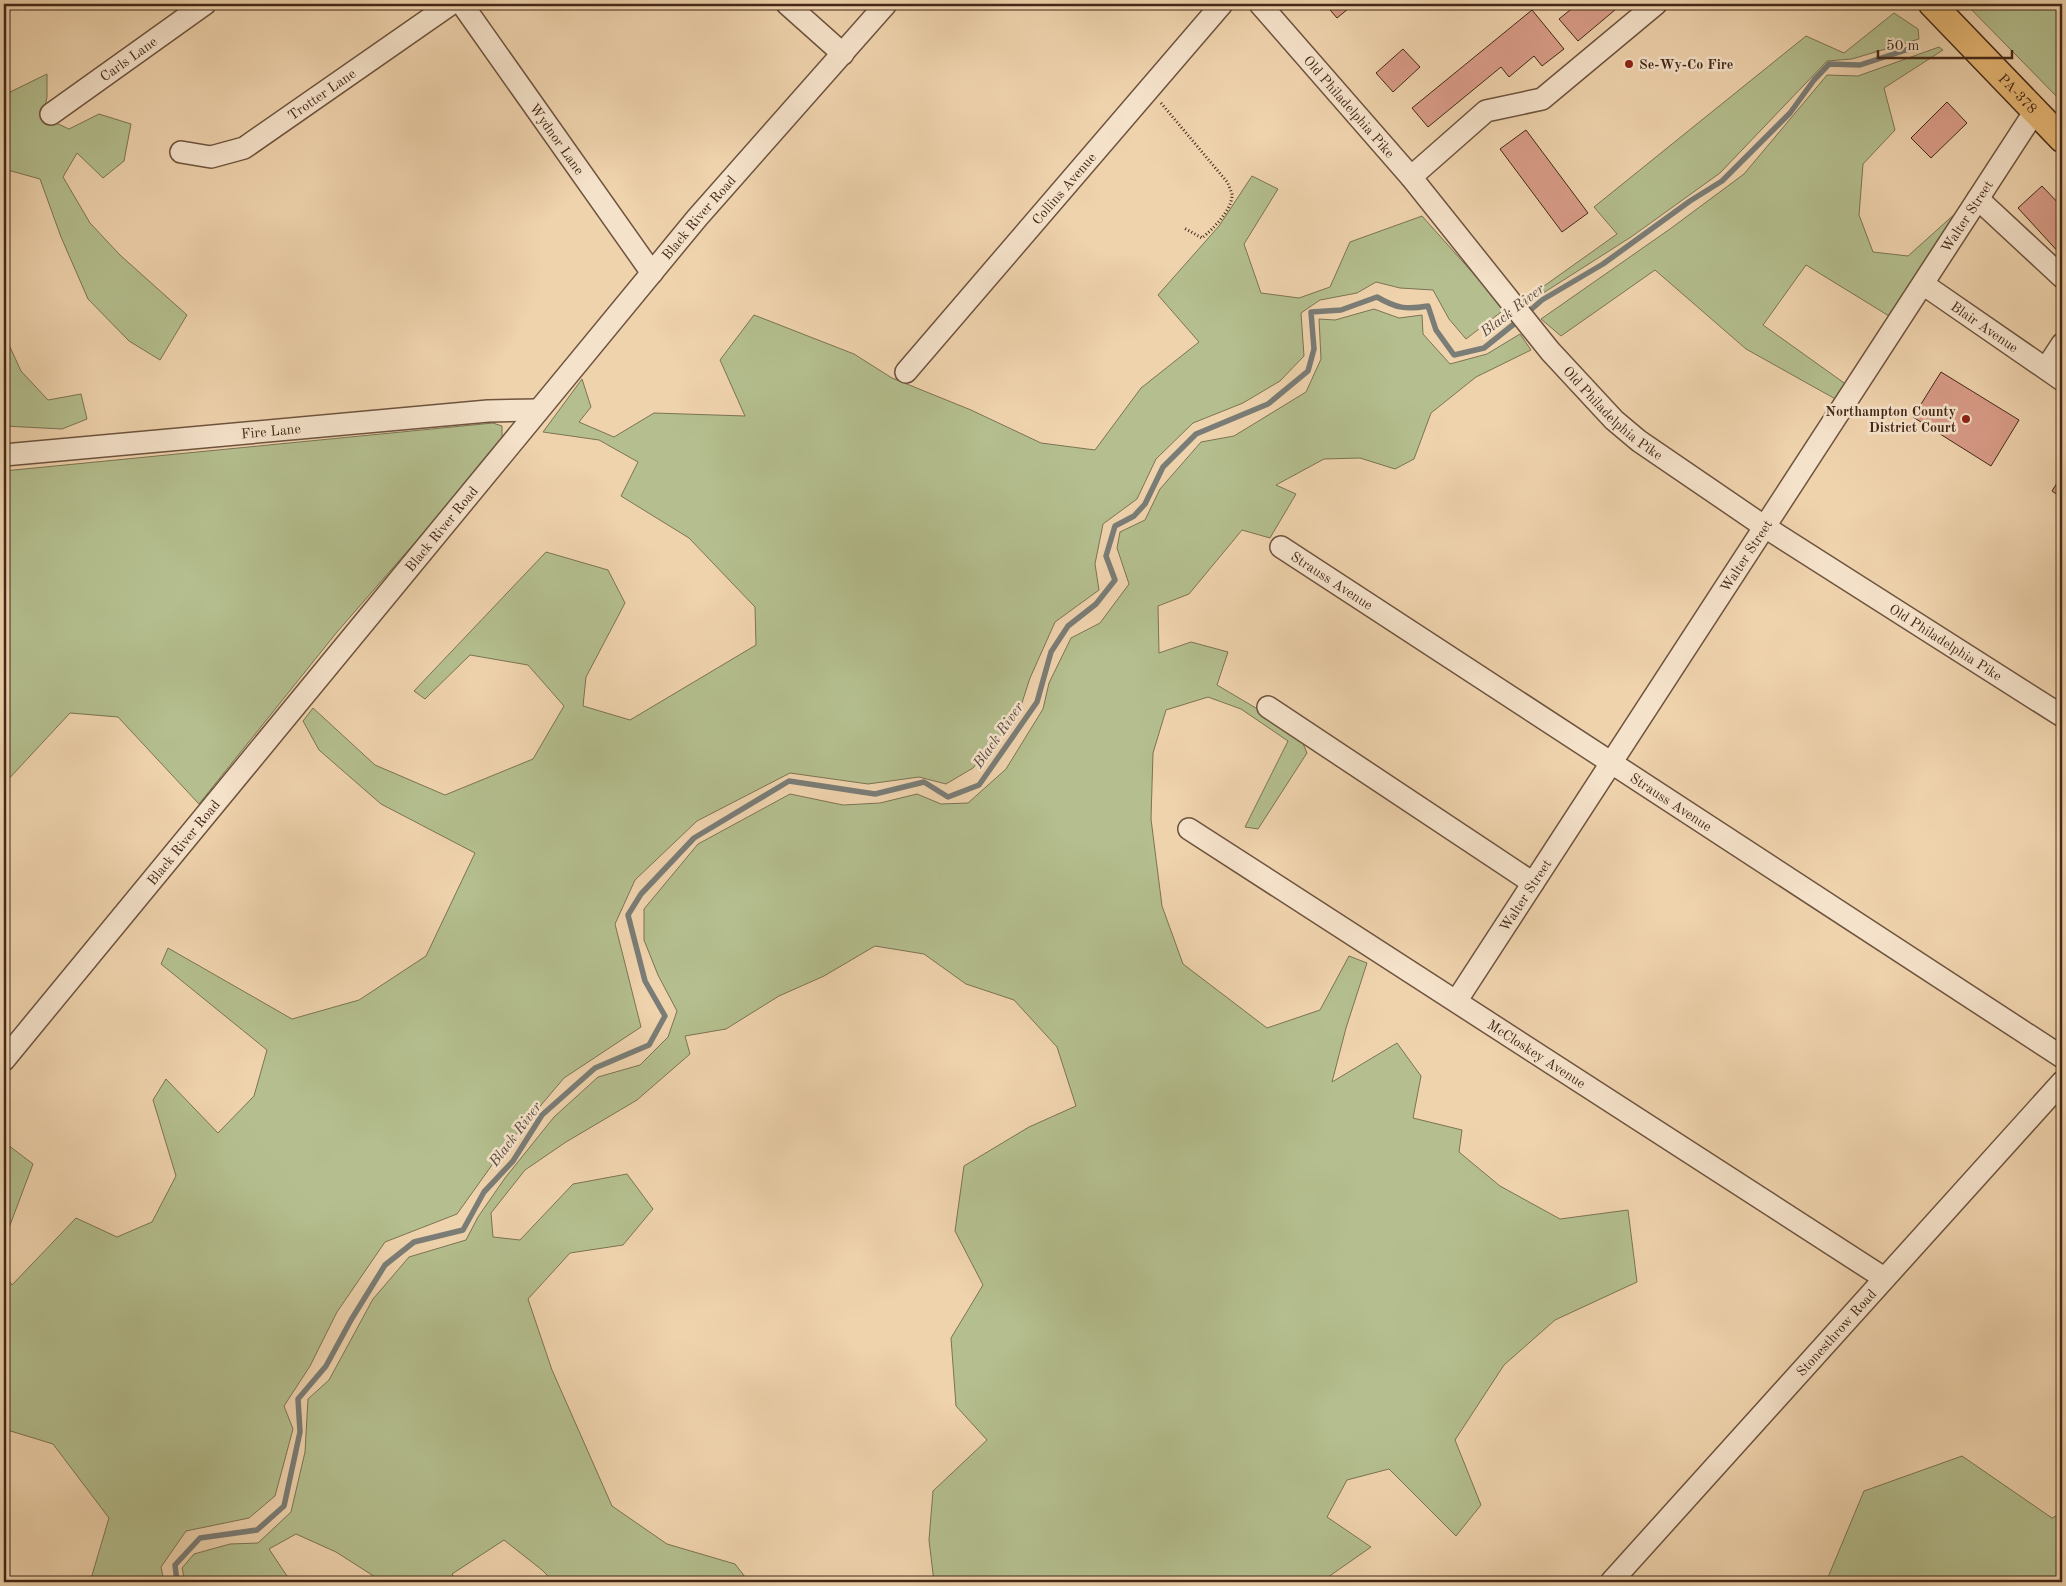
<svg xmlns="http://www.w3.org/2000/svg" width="2066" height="1586" font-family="'Old Standard TT',serif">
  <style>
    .green { fill: #b4be8e; stroke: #7c7354 }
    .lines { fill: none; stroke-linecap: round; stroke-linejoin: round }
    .stream { stroke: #7a7d77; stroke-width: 5.5 }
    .building { fill: #d99c88; stroke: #432819 }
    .minor-casing { stroke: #6e533e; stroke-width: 24 }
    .major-casing { stroke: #432819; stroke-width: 29 }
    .path { stroke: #432819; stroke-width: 3; stroke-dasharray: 1 2.5; stroke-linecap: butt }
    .minor { stroke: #f5e2ca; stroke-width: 21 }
    .major { stroke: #e8ba76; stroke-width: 26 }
    .poi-dot { fill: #8f2418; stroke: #f5e2ca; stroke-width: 2 }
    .labels { text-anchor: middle; stroke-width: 5; stroke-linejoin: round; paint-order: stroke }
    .street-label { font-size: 14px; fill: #432819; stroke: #f5e2ca }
    .poi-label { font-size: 14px; font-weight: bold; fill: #432819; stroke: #f5e2ca; text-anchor: start }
    .water-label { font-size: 15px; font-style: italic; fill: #5a4b40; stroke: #f5e2ca }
  </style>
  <rect width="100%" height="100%" fill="#efd3ad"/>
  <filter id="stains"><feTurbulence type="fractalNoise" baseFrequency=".004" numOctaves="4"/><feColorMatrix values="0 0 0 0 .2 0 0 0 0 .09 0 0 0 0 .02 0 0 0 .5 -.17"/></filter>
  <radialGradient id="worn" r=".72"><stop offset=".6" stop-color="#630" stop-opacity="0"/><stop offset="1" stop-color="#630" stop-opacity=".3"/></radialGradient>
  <path class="green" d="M 1966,4 L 2062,4 L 2062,102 Z
    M 1894,13 L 1918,29 L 1919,39 L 1852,59 L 1827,61 L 1720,173 L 1631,237 L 1526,304 L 1523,301 L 1617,234 L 1594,207 L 1806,36 L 1844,53 Z
    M 1939,47 L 1943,50 L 1884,88 L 1895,130 L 1863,164 L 1859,215 L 1873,252 L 1908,256 L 1957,212 L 1889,316 L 1806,265 L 1763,325 L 1847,385 L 1839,401 L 1746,349 L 1655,270 L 1561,336 L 1541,319 L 1670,229 L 1744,174 L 1827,75 L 1858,76 Z
    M 47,74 L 47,97 L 43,117 L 69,129 L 99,114 L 131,124 L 124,161 L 103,178 L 77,153 L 63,177 L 90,223 L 120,255 L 187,315 L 160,360 L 129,341 L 88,299 L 61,237 L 40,179 L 4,169 L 4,95 Z
    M 1252,176 L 1278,189 L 1244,244 L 1261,293 L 1299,298 L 1330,287 L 1350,242 L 1422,216 L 1505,309 L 1466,339 L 1449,319 L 1433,290 L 1400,288 L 1376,282 L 1357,293 L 1320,300 L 1301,313 L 1304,356 L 1280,381 L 1243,403 L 1193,423 L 1156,459 L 1137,499 L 1103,524 L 1095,564 L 1099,590 L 1055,622 L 1030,678 L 1018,715 L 973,768 L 946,784 L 919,777 L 868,784 L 790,773 L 697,821 L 635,880 L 615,924 L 641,1027 L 564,1078 L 502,1151 L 457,1214 L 385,1242 L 337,1312 L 310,1366 L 284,1406 L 293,1429 L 275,1496 L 249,1518 L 186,1531 L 161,1567 L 164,1582 L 90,1582 L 109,1518 L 53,1444 L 4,1429 L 4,1273 L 12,1285 L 76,1218 L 117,1237 L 152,1222 L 176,1176 L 153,1100 L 166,1079 L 218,1133 L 254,1096 L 267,1050 L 161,964 L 168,948 L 292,1019 L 359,1000 L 426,956 L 475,853 L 381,804 L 319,750 L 303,721 L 313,708 L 375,765 L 445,795 L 533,759 L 564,706 L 528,665 L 470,655 L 425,699 L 414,691 L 546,552 L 608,570 L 625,603 L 586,677 L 583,706 L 630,720 L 756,645 L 755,607 L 689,538 L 621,496 L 638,462 L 599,440 L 543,432 L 582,379 L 591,407 L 579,422 L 614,437 L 654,413 L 745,416 L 720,360 L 754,315 L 854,354 L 892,378 L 971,410 L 1041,443 L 1095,450 L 1141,388 L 1199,342 L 1158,295 L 1219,226 Z
    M 1374,309 L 1399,318 L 1422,315 L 1423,334 L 1450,364 L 1487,354 L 1520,334 L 1531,350 L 1476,377 L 1431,413 L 1414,459 L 1395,469 L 1360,458 L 1324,459 L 1276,485 L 1296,494 L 1270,538 L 1242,530 L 1189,594 L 1158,606 L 1159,653 L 1191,642 L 1228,652 L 1217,685 L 1288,727 L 1301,739 L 1307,753 L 1258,829 L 1245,827 L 1288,741 L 1241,709 L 1208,697 L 1166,710 L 1153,753 L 1151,819 L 1162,906 L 1183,964 L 1267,1028 L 1320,1010 L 1349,956 L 1367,963 L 1346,1028 L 1332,1082 L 1397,1043 L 1421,1076 L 1413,1118 L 1462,1130 L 1459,1152 L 1500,1186 L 1560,1219 L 1628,1210 L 1637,1282 L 1555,1320 L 1504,1365 L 1455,1440 L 1481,1505 L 1456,1536 L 1389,1469 L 1347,1480 L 1327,1517 L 1371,1547 L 1321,1582 L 1130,1582 L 1122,1580 L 1118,1582 L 934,1582 L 929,1540 L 933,1491 L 987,1440 L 956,1406 L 951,1338 L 983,1285 L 955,1231 L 964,1166 L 1029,1127 L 1076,1106 L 1057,1047 L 1014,1000 L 966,984 L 924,954 L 875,946 L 824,976 L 779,996 L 726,1029 L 685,1036 L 690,1054 L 637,1100 L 566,1142 L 525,1170 L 491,1213 L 493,1237 L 520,1240 L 573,1184 L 627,1174 L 653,1209 L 623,1245 L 570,1253 L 528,1299 L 552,1370 L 612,1506 L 667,1544 L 735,1564 L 749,1582 L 614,1582 L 604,1576 L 599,1582 L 554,1582 L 542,1570 L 504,1540 L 452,1574 L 457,1582 L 383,1582 L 336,1552 L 296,1534 L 269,1549 L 291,1582 L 185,1582 L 182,1568 L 194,1554 L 230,1544 L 258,1543 L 291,1512 L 305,1452 L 308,1399 L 329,1380 L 373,1299 L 409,1257 L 466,1240 L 478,1217 L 505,1178 L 554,1117 L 598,1077 L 640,1065 L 668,1037 L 677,1011 L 658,975 L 644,940 L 644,909 L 698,844 L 790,794 L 843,805 L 880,803 L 917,794 L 941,804 L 968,803 L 1006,769 L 1043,709 L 1049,683 L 1071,638 L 1100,623 L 1129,584 L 1117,548 L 1120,532 L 1145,520 L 1160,489 L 1201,442 L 1234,436 L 1306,392 L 1321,359 L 1319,319 L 1335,320 Z
    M 4,334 L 21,371 L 48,400 L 81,394 L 87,419 L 62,429 L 4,426 Z
    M 493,423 L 502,426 L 502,438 L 492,454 L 337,632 L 199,804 L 118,717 L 70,713 L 4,784 L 4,471 Z
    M 4,1142 L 33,1164 L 4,1241 Z
    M 1962,1456 L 2052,1518 L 2062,1513 L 2062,1582 L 1826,1582 L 1864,1491 Z"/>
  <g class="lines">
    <path class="stream" d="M 1526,314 L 1542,300 L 1603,264 L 1690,201 L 1722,181 L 1790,113 L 1814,80 L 1829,64 L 1860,65 L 1915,47
      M 177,1582 L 175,1565 L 200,1538 L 257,1530 L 284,1506 L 300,1432 L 298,1399 L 326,1366 L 351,1320 L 385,1265 L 414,1242 L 463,1230 L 484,1192 L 513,1161 L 542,1115 L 595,1068 L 649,1045 L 665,1016 L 645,981 L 628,915 L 641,894 L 694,838 L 789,781 L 875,794 L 924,782 L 948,797 L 979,785 L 1037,702 L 1051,652 L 1068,626 L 1096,604 L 1115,580 L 1106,556 L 1115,526 L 1134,516 L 1145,504 L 1163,467 L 1196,434 L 1268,404 L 1308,371 L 1314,349 L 1311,312 L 1341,310 L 1377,297 C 1396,308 1406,310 1428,306 L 1436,330 L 1454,355 L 1484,348 L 1519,320"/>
  </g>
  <path class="building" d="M 1325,4 L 1354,4 L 1337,18 Z
    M 1573,4 L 1622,4 L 1578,41 L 1559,19 L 1575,6 Z
    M 1532,10 L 1564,49 L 1542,66 L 1534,56 L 1509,77 L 1501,67 L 1428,127 L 1412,108 Z
    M 1403,49 L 1420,67 L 1393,92 L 1376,73 Z
    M 1947,102 L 1967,123 L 1931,158 L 1911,138 Z
    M 1526,130 L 1588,213 L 1562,232 L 1500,149 Z
    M 2042,186 L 2062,207 L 2062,256 L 2018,208 Z
    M 1941,372 L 2019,420 L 1991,466 L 1913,417 Z
    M 2062,475 L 2062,498 L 2052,491 Z"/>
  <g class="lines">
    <defs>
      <g id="minor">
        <path id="s1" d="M 462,4 L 652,273"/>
        <path d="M 787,4 L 843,54"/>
        <path id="s2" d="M 1260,4 L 1411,177 L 1550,351 L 1614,420 L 1639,441 L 1765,527 L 2062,716"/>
        <path id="s3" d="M 51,114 L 205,4"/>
        <path id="s4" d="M 181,152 L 211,157 L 244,148 L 451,4"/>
        <path d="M 1411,177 L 1486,111 L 1542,99 L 1656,4"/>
        <path d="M 1978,199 L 2062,277"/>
        <path id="s5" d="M 1923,284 L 2062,380"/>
        <path d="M 2047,367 L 2062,344"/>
        <path id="s6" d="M 906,372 L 1222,4"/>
        <path id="s7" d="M 4,455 L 488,411 L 538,410"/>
        <path id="s8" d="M 1281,547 L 2062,1057"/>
        <path d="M 1268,707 L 1533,883"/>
        <path id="s9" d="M 1189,829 L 1884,1278"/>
        <path id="s10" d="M 1457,1000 L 2035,111"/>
        <path id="s11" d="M 4,1060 L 697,218 L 886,4"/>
        <path id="s12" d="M 1611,1582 L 2062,1082"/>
      </g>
      <g id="major">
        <path id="s13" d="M 1932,4 L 2062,139"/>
      </g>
    </defs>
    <use href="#minor" class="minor-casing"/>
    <use href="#major" class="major-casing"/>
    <path class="path" d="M 1161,103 L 1228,183 C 1229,187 1232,192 1232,195 C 1232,210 1213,229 1202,238 L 1184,228"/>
    <use href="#minor" class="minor"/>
    <use href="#major" class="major"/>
  </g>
  <g class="poi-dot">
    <circle cx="1629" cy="64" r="5"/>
    <circle cx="1966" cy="419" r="5"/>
  </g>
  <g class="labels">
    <g class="street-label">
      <text dy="5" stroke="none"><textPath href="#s3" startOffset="95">Carls Lane</textPath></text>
      <text dy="5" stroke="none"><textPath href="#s13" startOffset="124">PA-378</textPath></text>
      <text dy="5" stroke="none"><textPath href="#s4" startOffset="159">Trotter Lane</textPath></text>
      <text dy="5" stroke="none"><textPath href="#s2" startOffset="136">Old Philadelphia Pike</textPath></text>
      <text dy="5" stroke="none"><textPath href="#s1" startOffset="165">Wydnor Lane</textPath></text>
      <text dy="5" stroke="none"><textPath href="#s6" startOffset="242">Collins Avenue</textPath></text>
      <text dy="5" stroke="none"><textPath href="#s10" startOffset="935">Walter Street</textPath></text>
      <text dy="5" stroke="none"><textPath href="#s11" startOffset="1092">Black River Road</textPath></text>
      <text dy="5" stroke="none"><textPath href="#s5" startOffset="75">Blair Avenue</textPath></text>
      <text dy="5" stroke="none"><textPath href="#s2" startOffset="541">Old Philadelphia Pike</textPath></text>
      <text dy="5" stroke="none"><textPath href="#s7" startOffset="268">Fire Lane</textPath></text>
      <text dy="5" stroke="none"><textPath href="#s11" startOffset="688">Black River Road</textPath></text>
      <text dy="5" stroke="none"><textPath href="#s10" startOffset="530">Walter Street</textPath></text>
      <text dy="5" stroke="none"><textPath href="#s8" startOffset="61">Strauss Avenue</textPath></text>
      <text dy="5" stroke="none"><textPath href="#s2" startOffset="946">Old Philadelphia Pike</textPath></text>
      <text dy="5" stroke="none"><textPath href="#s8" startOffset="466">Strauss Avenue</textPath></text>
      <text dy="5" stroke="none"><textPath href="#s11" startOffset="282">Black River Road</textPath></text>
      <text dy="5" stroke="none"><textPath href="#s10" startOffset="125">Walter Street</textPath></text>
      <text dy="5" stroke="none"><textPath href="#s9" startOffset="414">McCloskey Avenue</textPath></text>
      <text dy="5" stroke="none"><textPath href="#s12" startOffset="336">Stonesthrow Road</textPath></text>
    </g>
    <g class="poi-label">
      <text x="1639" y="69">Se-Wy-Co Fire</text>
      <text x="1956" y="416" text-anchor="end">Northampton County<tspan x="1956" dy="16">District Court</tspan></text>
    </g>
    <g class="water-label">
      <text transform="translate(1512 310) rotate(-38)" y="5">Black River</text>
      <text transform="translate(998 735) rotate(-55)" y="5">Black River</text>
      <text transform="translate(515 1134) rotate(-53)" y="5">Black River</text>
    </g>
  </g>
  <rect width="2066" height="1586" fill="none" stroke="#efd3ad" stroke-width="20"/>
  <rect x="5" y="5" width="2056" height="1576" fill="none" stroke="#432819" stroke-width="2.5"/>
  <rect x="10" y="10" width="2046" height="1566" fill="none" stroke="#432819"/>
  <path d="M1878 50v8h134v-8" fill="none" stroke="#432819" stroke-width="2.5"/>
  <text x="1886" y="50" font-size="15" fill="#432819" stroke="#f5e2ca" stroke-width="4" paint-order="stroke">50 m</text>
  <rect width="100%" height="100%" filter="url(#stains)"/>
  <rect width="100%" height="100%" fill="url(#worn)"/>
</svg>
